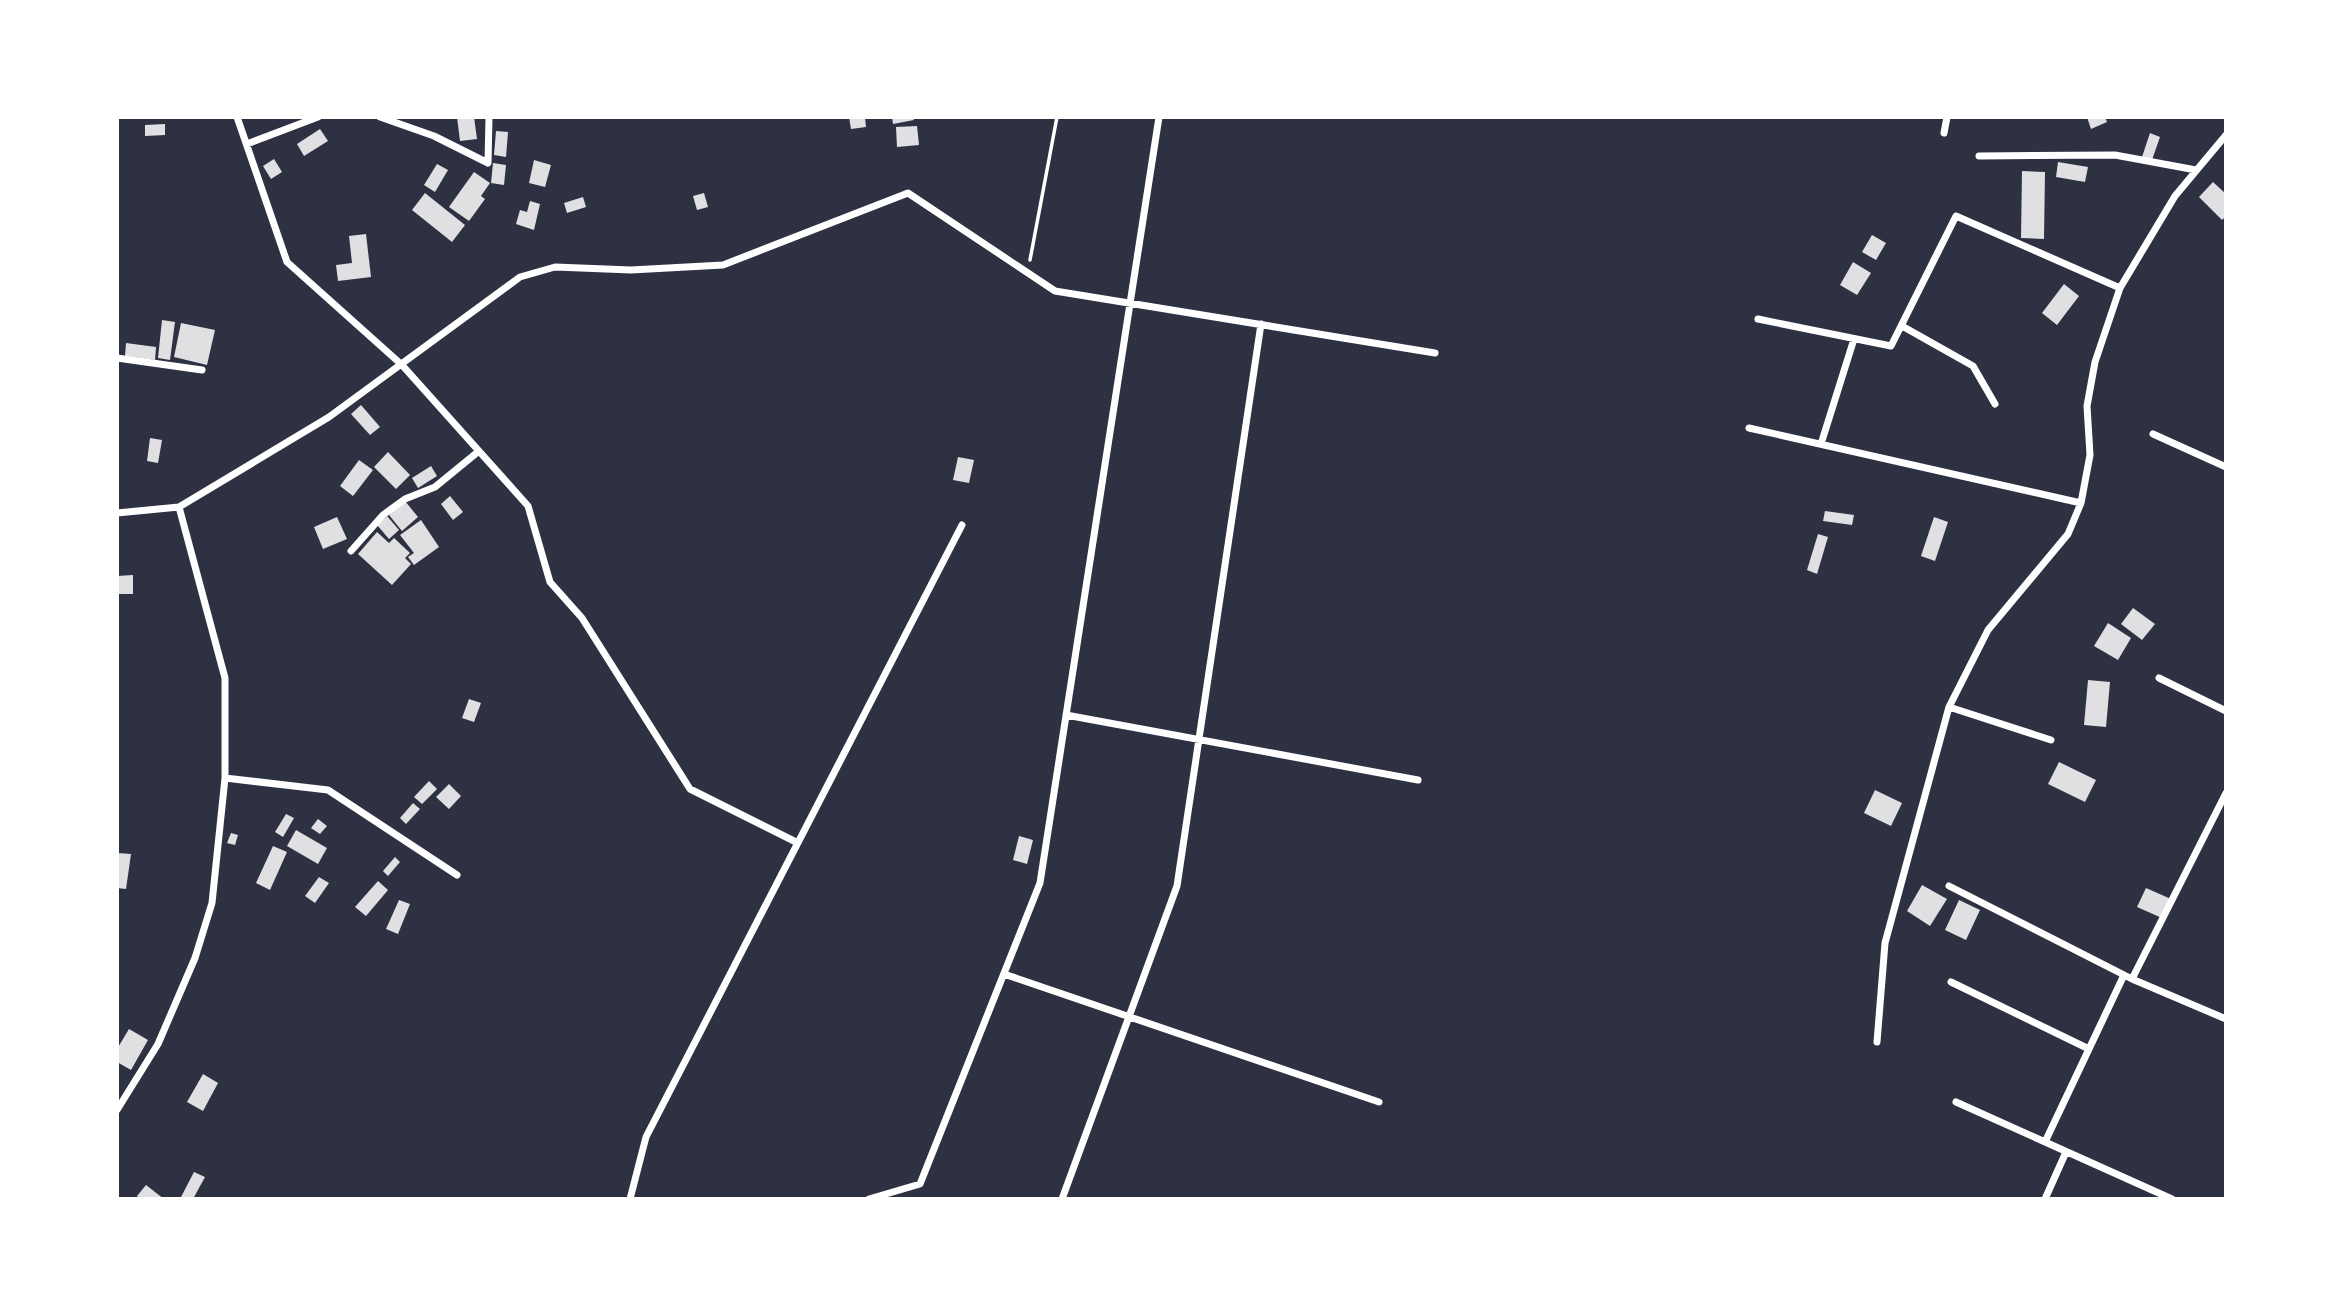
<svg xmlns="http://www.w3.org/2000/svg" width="2343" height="1316" font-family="Bitter,serif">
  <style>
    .building { fill: #e0e0e3 }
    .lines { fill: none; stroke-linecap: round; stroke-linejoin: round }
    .path { stroke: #fff; stroke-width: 3.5 }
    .minor { stroke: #fff; stroke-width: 7 }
  </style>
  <rect width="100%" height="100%" fill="#2d3142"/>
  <path class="building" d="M 457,117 L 474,117 L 477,139 L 460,141 Z
    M 849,117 L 865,117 L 866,127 L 851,129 Z
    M 892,117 L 913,117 L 914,120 L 893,124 Z
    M 2087,117 L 2105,117 L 2107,122 L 2091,129 Z
    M 165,124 L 165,135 L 145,136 L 145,125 Z
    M 917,126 L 919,145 L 897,147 L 896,127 Z
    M 320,129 L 328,141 L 304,156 L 297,144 Z
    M 496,131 L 508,132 L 506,157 L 494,155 Z
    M 2150,133 L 2160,137 L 2152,160 L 2142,157 Z
    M 274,159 L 282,172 L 271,179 L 263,166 Z
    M 534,160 L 551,165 L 545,187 L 529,183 Z
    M 2058,162 L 2088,167 L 2085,182 L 2056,177 Z
    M 493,163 L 506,165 L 504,185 L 491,183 Z
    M 437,164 L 448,170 L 435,192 L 424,185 Z
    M 2022,171 L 2045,172 L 2044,239 L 2021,238 Z
    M 474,172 L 490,183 L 481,196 L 485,199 L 469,221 L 449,207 Z
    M 2213,182 L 2226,194 L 2226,216 L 2222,220 L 2199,197 Z
    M 425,193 L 465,225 L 452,242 L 412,210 Z
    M 704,193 L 708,207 L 697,210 L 693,196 Z
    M 583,197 L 586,207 L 567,213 L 564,203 Z
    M 530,201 L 540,204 L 534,230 L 516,224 L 520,210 L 527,212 Z
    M 366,234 L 371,277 L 338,281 L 336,265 L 352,263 L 349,236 Z
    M 1872,235 L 1886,243 L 1876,260 L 1862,252 Z
    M 1853,262 L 1871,273 L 1857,295 L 1840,285 Z
    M 2064,284 L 2079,296 L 2057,325 L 2042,313 Z
    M 162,320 L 175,322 L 170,360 L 158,358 Z
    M 181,323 L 215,330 L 207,365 L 174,357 Z
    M 126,343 L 156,347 L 155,360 L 125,356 Z
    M 361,405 L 380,427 L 370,435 L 351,414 Z
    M 150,438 L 162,440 L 158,463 L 147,461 Z
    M 388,452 L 410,475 L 396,489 L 374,467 Z
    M 958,457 L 974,460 L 969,483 L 953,480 Z
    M 359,460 L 373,470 L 353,496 L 340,486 Z
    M 431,466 L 437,476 L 418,488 L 412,478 Z
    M 450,496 L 463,512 L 453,520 L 441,504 Z
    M 405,501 L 418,517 L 402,531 L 389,515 Z
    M 1825,511 L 1854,515 L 1852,525 L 1823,521 Z
    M 387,516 L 399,530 L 389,539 L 377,525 Z
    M 337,517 L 347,539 L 323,549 L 314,527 Z
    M 1934,517 L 1948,522 L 1935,561 L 1921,556 Z
    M 421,520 L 439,547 L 414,565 L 408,557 L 414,553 L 400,535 Z
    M 377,532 L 389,543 L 394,538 L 410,553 L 405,558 L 411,564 L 392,585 L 358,554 Z
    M 1818,534 L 1828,537 L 1817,574 L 1807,570 Z
    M 133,575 L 133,594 L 118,594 L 117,576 Z
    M 2133,608 L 2155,624 L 2142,640 L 2121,624 Z
    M 2108,623 L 2131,638 L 2118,660 L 2094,646 Z
    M 2088,680 L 2110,682 L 2106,727 L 2084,725 Z
    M 469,699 L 481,703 L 474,722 L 462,718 Z
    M 2059,762 L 2096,780 L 2085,802 L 2048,784 Z
    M 429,781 L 437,789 L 422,804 L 414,797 Z
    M 449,784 L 461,796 L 449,809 L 436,797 Z
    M 1875,790 L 1902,803 L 1891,826 L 1864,813 Z
    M 413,803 L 420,809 L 406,824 L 400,818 Z
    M 286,814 L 294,818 L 283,837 L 275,832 Z
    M 318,819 L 327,826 L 320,834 L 311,828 Z
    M 296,830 L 327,848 L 318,864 L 287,846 Z
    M 231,833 L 238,835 L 235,845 L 227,843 Z
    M 1019,836 L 1033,840 L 1027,864 L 1013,860 Z
    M 273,846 L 287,852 L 270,890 L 256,883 Z
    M 117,853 L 131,854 L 126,889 L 117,888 Z
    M 395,857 L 400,862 L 388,876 L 383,871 Z
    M 319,877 L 329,883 L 315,903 L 305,896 Z
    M 378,881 L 388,890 L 366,916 L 355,907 Z
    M 1922,885 L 1947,899 L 1930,926 L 1907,911 Z
    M 2146,888 L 2171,899 L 2162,918 L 2137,907 Z
    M 399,900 L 410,904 L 398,934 L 386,929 Z
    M 1959,900 L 1980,910 L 1966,940 L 1945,930 Z
    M 129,1029 L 148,1040 L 131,1070 L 117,1062 L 117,1049 Z
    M 203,1074 L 218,1083 L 203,1111 L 187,1102 Z
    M 194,1172 L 205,1177 L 193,1199 L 180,1199 Z
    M 146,1185 L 164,1199 L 140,1199 L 137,1196 Z"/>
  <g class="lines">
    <path class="path" d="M 1030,260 L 1057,117"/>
    <path class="minor" d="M 237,117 L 287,262 L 402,365 L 528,506 L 550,582 L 582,618 L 690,789 L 798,843
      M 380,117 L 434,136 L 488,163 L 489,117
      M 1944,133 L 1947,117
      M 247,144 L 318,117
      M 1979,156 L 2115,155 L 2196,170
      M 1758,319 L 1891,346 L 1956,216 L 2120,288
      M 1902,326 L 1973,366 L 1995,404
      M 117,358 L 202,370
      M 1749,428 L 2081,503
      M 2153,434 L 2226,467
      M 1821,444 L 1854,339
      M 117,513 L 179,507 L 329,417 L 520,277 L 555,267 L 631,270 L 723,265 L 908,193 L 1055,291 L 1435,353
      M 351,551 L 383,515 L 405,499 L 435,487 L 479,451
      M 2159,678 L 2226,711
      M 1949,707 L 2051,740
      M 1066,715 L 1418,780
      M 225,778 L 328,790 L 457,875
      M 1949,886 L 2132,979 L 2226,1019
      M 1004,974 L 1379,1102
      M 2132,979 L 2226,793
      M 1951,982 L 2089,1049
      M 1877,1042 L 1885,943 L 1949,707 L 1988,630 L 2068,534 L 2081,503 L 2090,455 L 2087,406 L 2095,362 L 2120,288 L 2175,196 L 2226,135
      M 1956,1102 L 2172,1199
      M 117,1110 L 158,1044 L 195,958 L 212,903 L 225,778 L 225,678 L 179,507
      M 2045,1142 L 2124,975
      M 630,1199 L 646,1137 L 962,525
      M 869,1199 L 920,1184 L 1040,883 L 1159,117
      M 1062,1199 L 1177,886 L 1261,324
      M 2045,1199 L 2066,1152"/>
  </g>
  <rect width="2343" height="1316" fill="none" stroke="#ffffff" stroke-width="238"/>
</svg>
